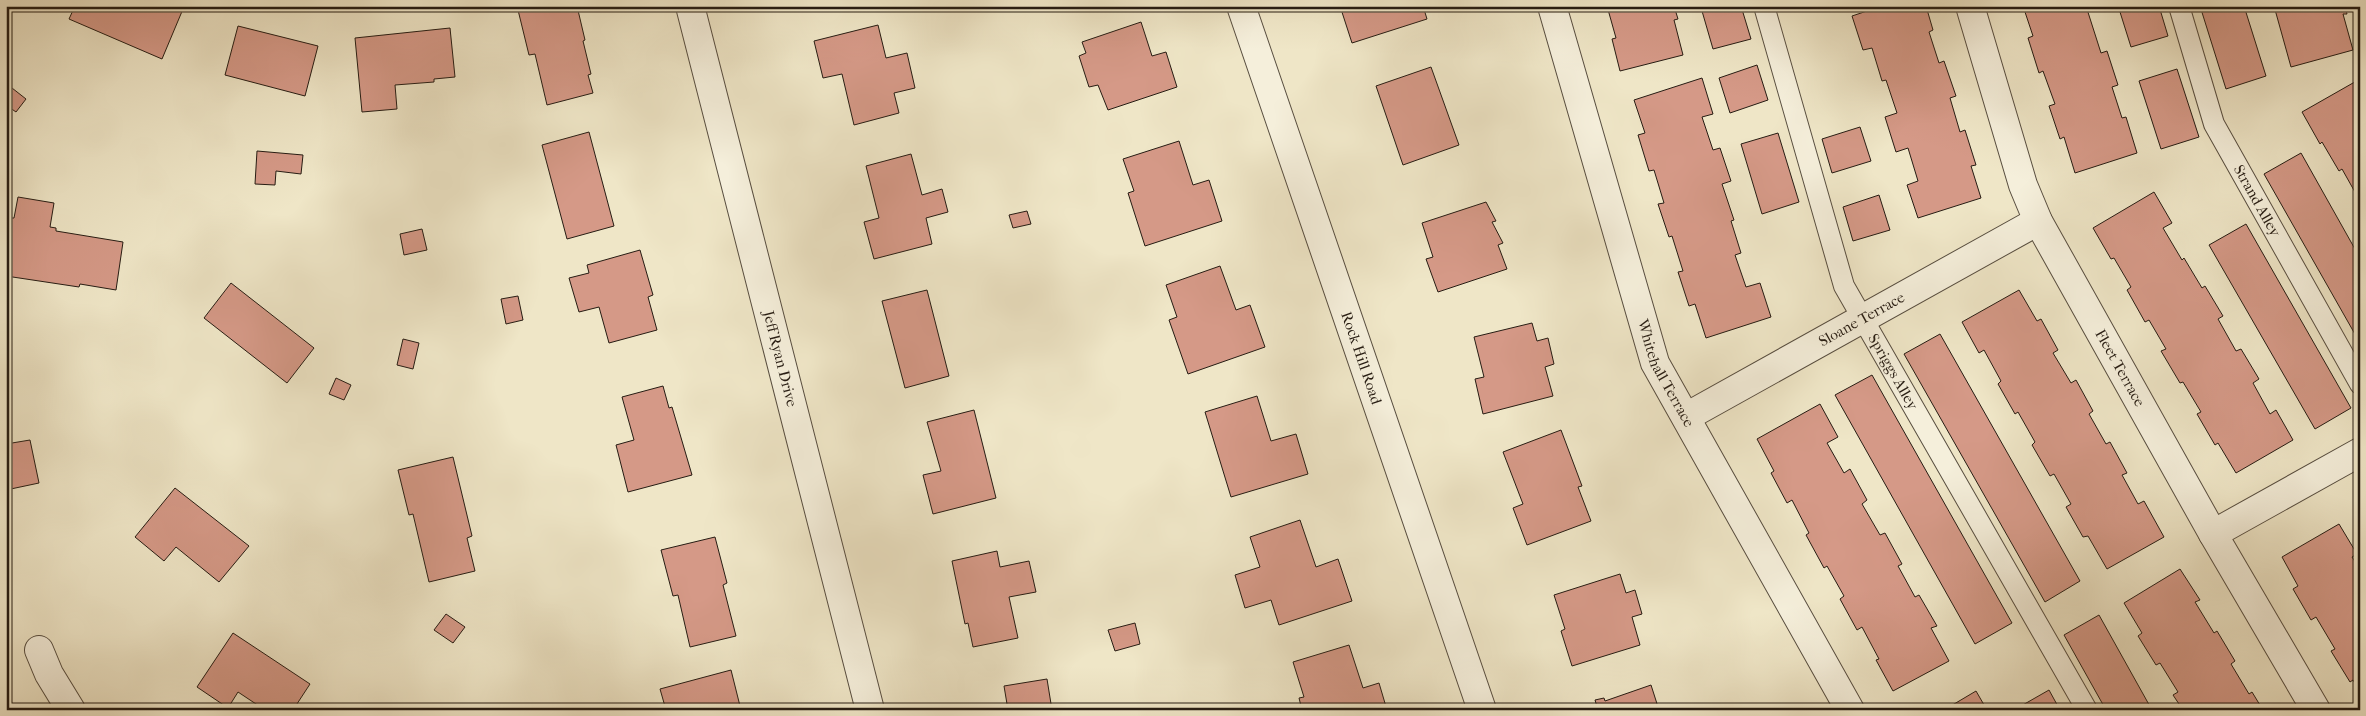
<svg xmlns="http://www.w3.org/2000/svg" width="2366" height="716" font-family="'IM FELL French Canon',serif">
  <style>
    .building { fill: #d59987; stroke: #261c13 }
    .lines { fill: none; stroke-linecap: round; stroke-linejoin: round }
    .lane-casing { stroke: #584e40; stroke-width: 22 }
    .street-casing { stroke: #584e40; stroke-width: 30 }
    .lane { stroke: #f5efdb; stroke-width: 20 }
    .street { stroke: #f5efdb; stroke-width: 28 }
    .labels { text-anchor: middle; stroke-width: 4.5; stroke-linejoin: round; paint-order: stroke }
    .street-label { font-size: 15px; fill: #261c13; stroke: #f5efdb }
  </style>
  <rect width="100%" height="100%" fill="#efe6c7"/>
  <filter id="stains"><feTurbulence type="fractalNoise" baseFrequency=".004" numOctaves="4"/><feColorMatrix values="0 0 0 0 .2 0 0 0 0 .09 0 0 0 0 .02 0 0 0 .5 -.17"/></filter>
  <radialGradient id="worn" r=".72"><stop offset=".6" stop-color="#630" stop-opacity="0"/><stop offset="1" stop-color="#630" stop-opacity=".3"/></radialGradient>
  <path class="building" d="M 75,6 L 175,6 L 183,9 L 162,59 L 69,19 Z
    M 531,6 L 577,6 L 585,40 L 583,41 L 591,74 L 588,75 L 593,93 L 547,105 L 535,54 L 529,55 L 518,10 Z
    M 1340,6 L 1423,6 L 1427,19 L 1352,43 Z
    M 1607,6 L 1674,6 L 1678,19 L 1674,20 L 1683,55 L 1620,71 L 1612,39 L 1616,38 Z
    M 1720,6 L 1741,6 L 1751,39 L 1713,49 L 1702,11 Z
    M 1882,6 L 1926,6 L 1933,30 L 1929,32 L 1939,63 L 1944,61 L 1956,96 L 1950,98 L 1960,132 L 1965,130 L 1976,165 L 1971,166 L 1981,198 L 1918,218 L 1907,185 L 1918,181 L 1908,148 L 1896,152 L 1885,117 L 1897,113 L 1886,80 L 1882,81 L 1872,48 L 1863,50 L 1852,16 Z
    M 2023,6 L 2086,6 L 2101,53 L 2107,51 L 2118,85 L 2112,87 L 2122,118 L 2126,117 L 2137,153 L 2075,173 L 2064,137 L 2060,139 L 2049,106 L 2055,104 L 2043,71 L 2039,73 L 2028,38 L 2033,36 Z
    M 2139,6 L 2159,6 L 2168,36 L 2131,47 L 2120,12 Z
    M 2200,6 L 2244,6 L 2266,76 L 2226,89 Z
    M 2274,6 L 2345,6 L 2347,14 L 2343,14 L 2353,50 L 2291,67 Z
    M 1141,22 L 1152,56 L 1166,52 L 1177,87 L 1108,110 L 1098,85 L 1089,87 L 1079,56 L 1086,53 L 1082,42 Z
    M 878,25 L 886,58 L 907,53 L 915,88 L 894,93 L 899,113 L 854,125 L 842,74 L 823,78 L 814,41 Z
    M 238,26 L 318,46 L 305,96 L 225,75 Z
    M 450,28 L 455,77 L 434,79 L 434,82 L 395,85 L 397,109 L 362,112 L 355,38 Z
    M 1757,65 L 1768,100 L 1730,113 L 1719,78 Z
    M 1431,67 L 1459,145 L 1403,165 L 1376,86 Z
    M 2177,69 L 2199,137 L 2161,149 L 2139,81 Z
    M 1702,78 L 1713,114 L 1702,117 L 1713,150 L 1720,148 L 1731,181 L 1722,184 L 1734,220 L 1731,221 L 1741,253 L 1735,255 L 1746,287 L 1760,283 L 1771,317 L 1706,338 L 1695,304 L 1689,306 L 1678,272 L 1683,271 L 1672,236 L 1669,237 L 1658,204 L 1664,203 L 1654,170 L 1649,171 L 1638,135 L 1645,133 L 1634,100 Z
    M 2360,79 L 2360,201 L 2342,169 L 2339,171 L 2322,142 L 2320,144 L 2302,112 Z
    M 12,88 L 26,99 L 16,112 L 6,105 L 6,96 Z
    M 1860,127 L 1871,161 L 1832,173 L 1822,139 Z
    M 589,132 L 614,226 L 567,239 L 542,145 Z
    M 1778,133 L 1799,202 L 1762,214 L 1741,144 Z
    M 1179,141 L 1193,185 L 1209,180 L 1222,221 L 1145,246 L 1128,193 L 1134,191 L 1123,159 Z
    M 257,151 L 303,155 L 301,174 L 276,171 L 275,185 L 255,184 Z
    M 2301,153 L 2360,258 L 2360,343 L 2264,174 Z
    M 911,154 L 922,195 L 942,189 L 948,212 L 926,218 L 932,244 L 874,259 L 864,222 L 879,218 L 866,166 Z
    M 2154,192 L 2172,223 L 2163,228 L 2182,260 L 2184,258 L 2202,288 L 2205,286 L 2223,316 L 2218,319 L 2236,351 L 2241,349 L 2259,379 L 2253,383 L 2270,414 L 2276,410 L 2293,440 L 2236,473 L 2218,443 L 2215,445 L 2197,414 L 2201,412 L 2183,382 L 2180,383 L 2161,351 L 2166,349 L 2149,320 L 2145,322 L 2127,290 L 2131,287 L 2114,258 L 2111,259 L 2093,228 Z
    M 1879,195 L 1890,230 L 1853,241 L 1843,207 Z
    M 18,197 L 54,203 L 50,227 L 56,228 L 56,231 L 123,242 L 116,290 L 80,284 L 79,287 L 6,276 L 6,231 L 8,218 L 14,218 Z
    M 1486,202 L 1496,221 L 1492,222 L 1503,243 L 1498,245 L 1507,269 L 1438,292 L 1426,259 L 1433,257 L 1422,223 Z
    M 1027,211 L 1031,224 L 1013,228 L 1009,215 Z
    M 2246,224 L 2351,408 L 2315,429 L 2209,245 Z
    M 422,229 L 427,250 L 404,255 L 400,234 Z
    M 640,250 L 653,295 L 648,297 L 657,330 L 609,343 L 599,307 L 579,312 L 569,278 L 589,273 L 587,265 Z
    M 1220,266 L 1236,310 L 1250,305 L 1265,347 L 1188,374 L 1169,320 L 1177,317 L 1166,285 Z
    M 231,283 L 314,348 L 287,383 L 204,318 Z
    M 927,290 L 949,376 L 905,388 L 882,301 Z
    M 2019,290 L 2037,321 L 2041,319 L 2058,350 L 2053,353 L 2071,383 L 2076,380 L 2093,411 L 2089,414 L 2106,444 L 2110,442 L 2127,473 L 2122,475 L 2138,504 L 2144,501 L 2164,537 L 2107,569 L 2088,536 L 2083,537 L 2066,507 L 2071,504 L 2054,474 L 2050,476 L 2032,445 L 2035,442 L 2018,412 L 2015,414 L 1998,384 L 2001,381 L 1984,350 L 1979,353 L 1962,322 Z
    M 518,296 L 523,320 L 506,324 L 501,299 Z
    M 1532,323 L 1537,341 L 1548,338 L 1554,364 L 1545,367 L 1553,396 L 1483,414 L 1475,379 L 1484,377 L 1474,337 Z
    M 1940,334 L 2080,581 L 2045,602 L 1904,354 Z
    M 403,339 L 419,343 L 413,369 L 397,365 Z
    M 1872,375 L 2012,623 L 1975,644 L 1835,395 Z
    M 336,378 L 351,385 L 344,400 L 329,394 Z
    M 663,386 L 669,408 L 672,407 L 692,475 L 628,492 L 616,445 L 634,440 L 622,397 Z
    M 1257,396 L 1271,441 L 1296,434 L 1308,474 L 1231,497 L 1205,412 Z
    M 1820,404 L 1838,437 L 1827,443 L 1844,473 L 1850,469 L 1867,500 L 1862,504 L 1880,535 L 1885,533 L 1902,564 L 1898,566 L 1915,597 L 1919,595 L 1937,626 L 1931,628 L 1949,661 L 1893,691 L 1876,660 L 1879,659 L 1862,627 L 1857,630 L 1840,599 L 1844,596 L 1827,566 L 1824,568 L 1806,535 L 1809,533 L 1792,500 L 1787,503 L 1771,473 L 1774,471 L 1757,439 Z
    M 974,410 L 996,498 L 933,514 L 923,475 L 941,471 L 927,422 Z
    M 1561,430 L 1582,486 L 1578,487 L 1591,521 L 1527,545 L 1513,508 L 1523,504 L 1503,452 Z
    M 30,440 L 39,483 L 6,490 L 6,444 Z
    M 453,457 L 472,536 L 467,538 L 475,571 L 429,582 L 413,514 L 409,515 L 398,470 Z
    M 175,488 L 249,546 L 219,582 L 176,547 L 164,561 L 135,537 Z
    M 1300,520 L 1316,567 L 1338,559 L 1352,601 L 1279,625 L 1271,600 L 1245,608 L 1235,575 L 1260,567 L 1250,537 Z
    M 2339,524 L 2357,554 L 2352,557 L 2360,569 L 2360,692 L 2353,680 L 2350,682 L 2331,651 L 2335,649 L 2316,617 L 2311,620 L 2293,589 L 2298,586 L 2282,557 Z
    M 715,537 L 727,583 L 723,585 L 736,636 L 690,647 L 678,595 L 673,596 L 661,550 Z
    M 997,551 L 1000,567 L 1029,561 L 1036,592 L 1009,597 L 1018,638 L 973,647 L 968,623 L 965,624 L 952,561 Z
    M 2180,569 L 2200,600 L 2195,602 L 2214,633 L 2217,631 L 2235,661 L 2231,664 L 2249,694 L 2252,692 L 2263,710 L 2183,710 L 2173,695 L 2178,692 L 2160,663 L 2156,665 L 2138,636 L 2142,633 L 2124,603 Z
    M 1620,574 L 1626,593 L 1635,590 L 1642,614 L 1632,617 L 1640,645 L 1572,666 L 1561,631 L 1565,629 L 1554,595 Z
    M 446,614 L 465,627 L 453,643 L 434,630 Z
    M 2099,615 L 2152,710 L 2106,710 L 2064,635 Z
    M 1135,623 L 1140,644 L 1115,651 L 1108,630 Z
    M 233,633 L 310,684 L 293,710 L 265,710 L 238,692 L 228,708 L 197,687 Z
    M 1349,645 L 1363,688 L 1379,683 L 1387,710 L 1302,710 L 1299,698 L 1304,697 L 1293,662 Z
    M 731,670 L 741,710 L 666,710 L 660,689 Z
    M 1047,679 L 1052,710 L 1008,710 L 1004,686 Z
    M 1651,685 L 1659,710 L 1598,710 L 1595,700 L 1604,698 L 1605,701 Z
    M 2049,690 L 2060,710 L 2014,710 Z
    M 1976,691 L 1987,710 L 1944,710 Z"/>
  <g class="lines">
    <defs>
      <g id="lane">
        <path id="s1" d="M 1764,6 L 1844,286 L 2087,710"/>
        <path id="s2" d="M 2179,6 L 2214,124 L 2360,384"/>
      </g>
      <g id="street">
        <path id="s3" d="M 690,6 L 870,710"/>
        <path id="s4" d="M 1241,6 L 1482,710"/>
        <path id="s5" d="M 1552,6 L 1655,363 L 1850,710"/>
        <path id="s6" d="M 1970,6 L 2023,185 L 2038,221 L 2213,534 L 2316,710"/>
        <path id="s7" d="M 1686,417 L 2038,221"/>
        <path d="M 2213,534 L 2360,452"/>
        <path d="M 39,650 L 49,674 L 71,710"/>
      </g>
    </defs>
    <use href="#lane" class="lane-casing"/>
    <use href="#street" class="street-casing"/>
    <use href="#lane" class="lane"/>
    <use href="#street" class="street"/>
  </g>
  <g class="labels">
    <g class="street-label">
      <text dy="5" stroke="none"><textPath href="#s2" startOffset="211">Strand Alley</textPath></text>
      <text dy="5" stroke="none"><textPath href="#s7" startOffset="201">Sloane Terrace</textPath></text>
      <text dy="5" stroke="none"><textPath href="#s3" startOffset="364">Jeff Ryan Drive</textPath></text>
      <text dy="5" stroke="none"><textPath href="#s4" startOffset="372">Rock Hill Road</textPath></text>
      <text dy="5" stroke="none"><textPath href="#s6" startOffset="394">Fleet Terrace</textPath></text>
      <text dy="5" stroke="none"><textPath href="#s5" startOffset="385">Whitehall Terrace</textPath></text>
      <text dy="5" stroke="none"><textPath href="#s1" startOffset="390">Spriggs Alley</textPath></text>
    </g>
  </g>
  <rect width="2366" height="716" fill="none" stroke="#efe6c7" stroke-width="25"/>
  <rect x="8" y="8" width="2351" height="701" fill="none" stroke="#261c13" stroke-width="2.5"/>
  <rect x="12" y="12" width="2341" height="691" fill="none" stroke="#261c13"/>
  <rect width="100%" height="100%" filter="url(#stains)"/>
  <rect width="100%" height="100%" fill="url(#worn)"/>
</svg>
